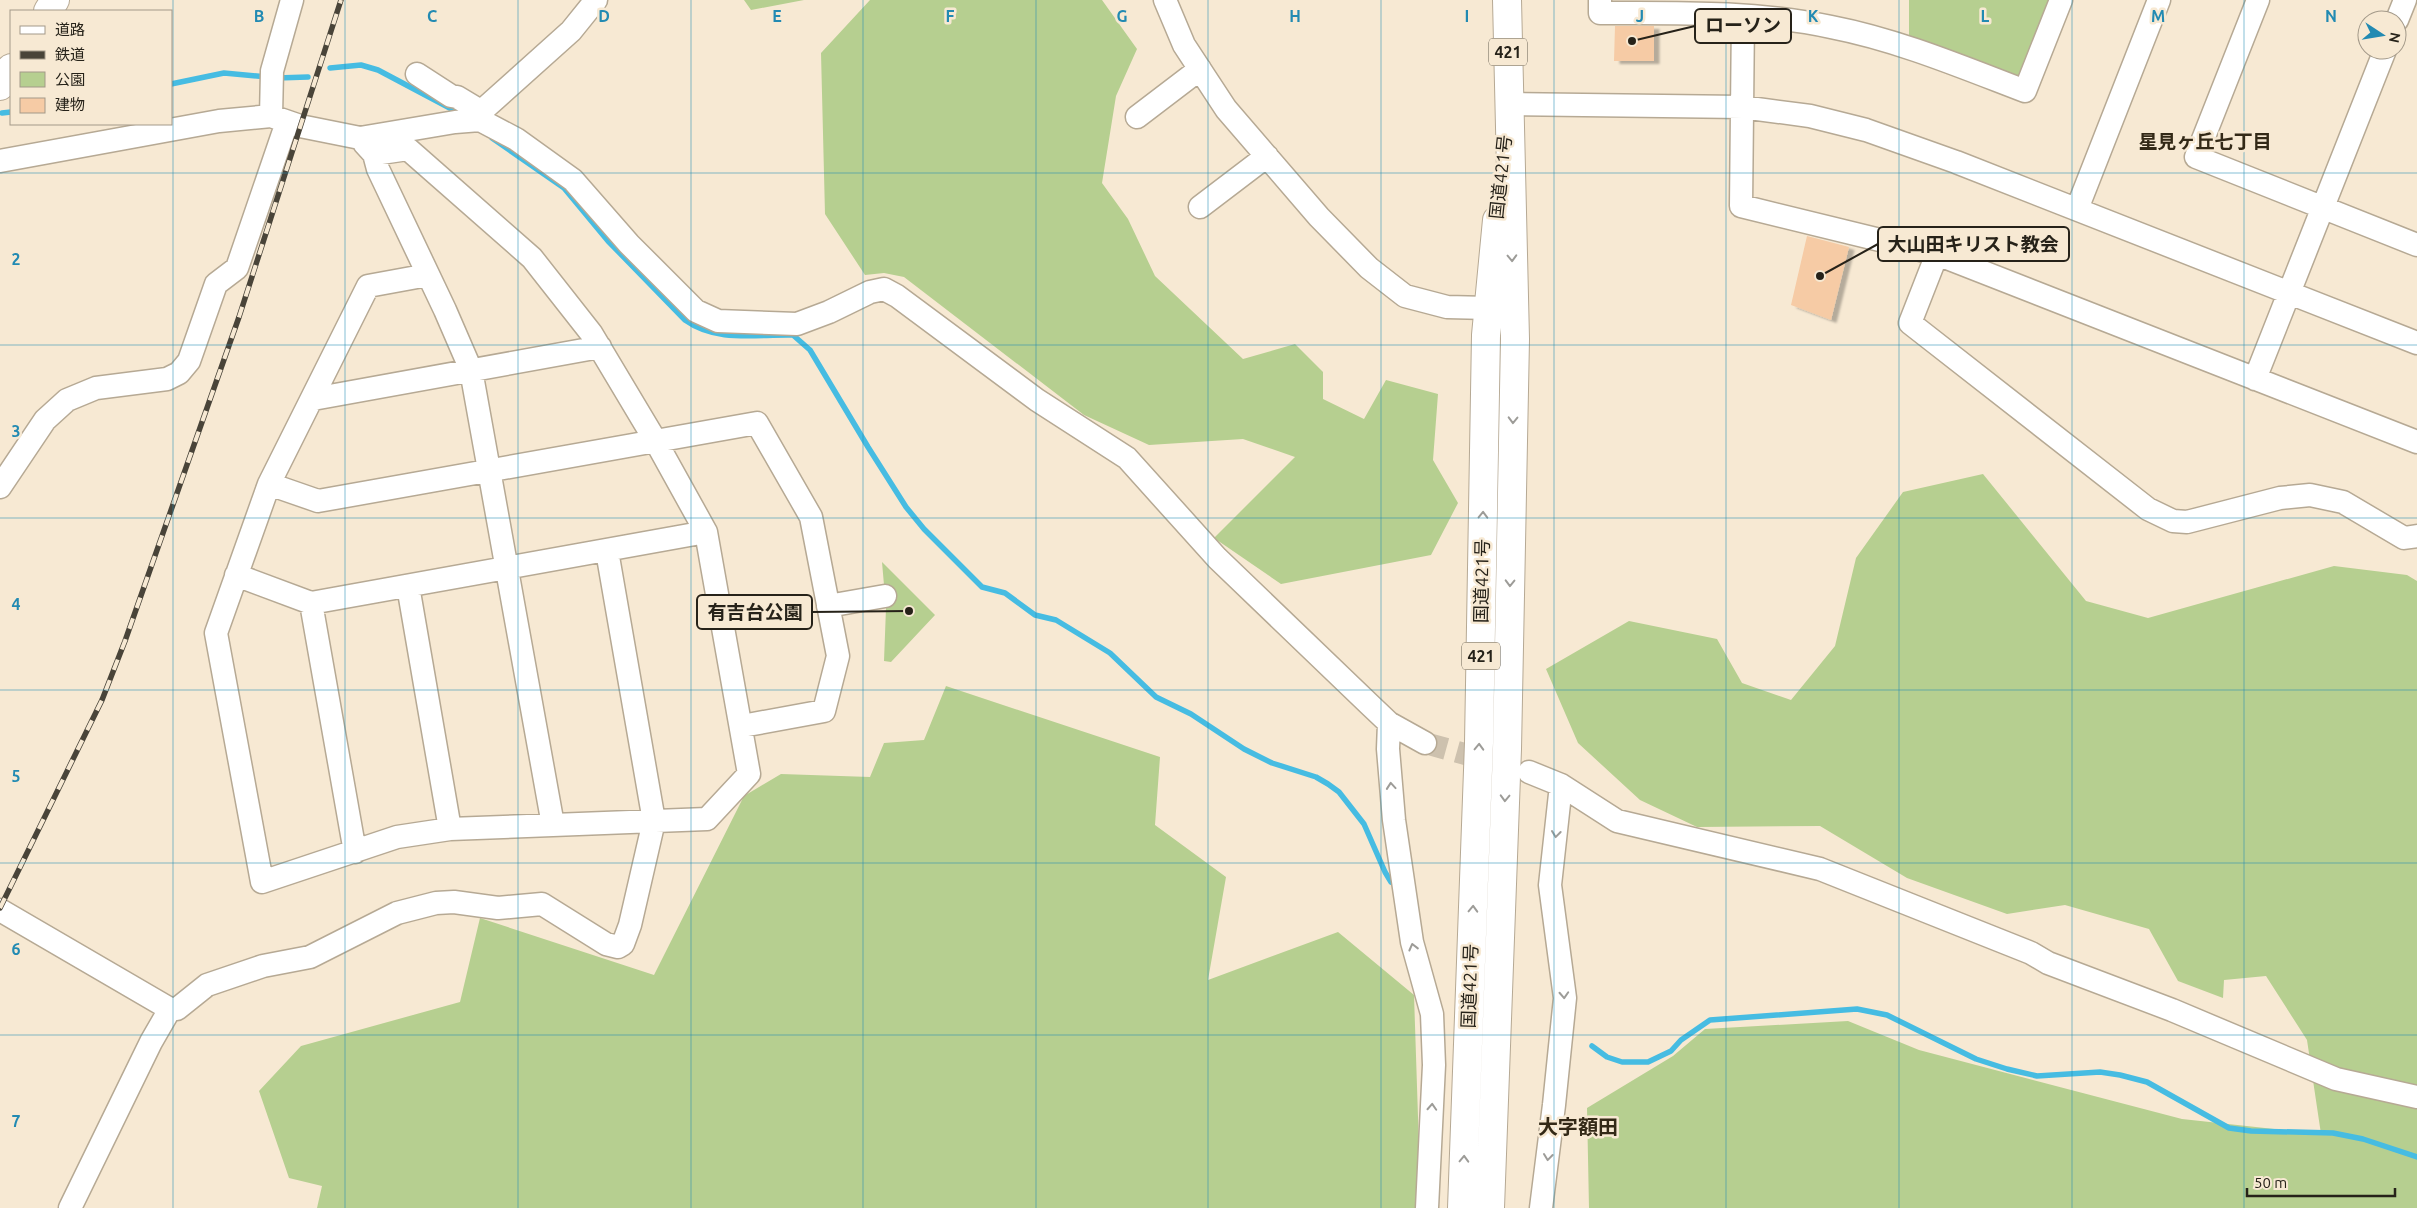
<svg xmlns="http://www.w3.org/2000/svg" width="2417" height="1208" font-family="Ubuntu,'Noto Sans JP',sans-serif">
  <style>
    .green { fill: #b6cf90 }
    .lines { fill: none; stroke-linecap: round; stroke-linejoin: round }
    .stream { stroke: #46bce2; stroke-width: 5.5 }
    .building { fill: #f6cba5; filter: url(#shadow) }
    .minor-tunnel { stroke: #cdc1ae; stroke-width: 22; stroke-dasharray: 22 11; stroke-linecap: butt }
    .minor-casing { stroke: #b6a994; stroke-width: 25 }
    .major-casing { stroke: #b6a994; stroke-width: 30 }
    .highway-casing { stroke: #b6a994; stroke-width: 30 }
    .minor { stroke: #fff; stroke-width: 22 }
    .major { stroke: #fff; stroke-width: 28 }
    .highway { stroke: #fff; stroke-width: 28 }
    .rail-casing { stroke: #494439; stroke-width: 5.5 }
    .rail { stroke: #f7e9d3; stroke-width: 4; stroke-dasharray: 11; stroke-linecap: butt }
    .oneway { stroke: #9d9c98 }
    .grid { fill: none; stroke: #228ab2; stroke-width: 1; stroke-opacity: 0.55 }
    .labels { text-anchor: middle; stroke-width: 5; stroke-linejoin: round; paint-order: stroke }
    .shield { fill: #f7e9d3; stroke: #655e51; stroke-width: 1 }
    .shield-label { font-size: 16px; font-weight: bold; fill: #262219 }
    .street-label { font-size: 18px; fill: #262219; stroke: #f7e9d3 }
    .neighbourhood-label { font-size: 19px; font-weight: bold; fill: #332917; stroke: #f7e9d3 }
    .quarter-label { font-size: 20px; font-weight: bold; fill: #332917; stroke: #f7e9d3 }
    .grid-label { font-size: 16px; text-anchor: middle; font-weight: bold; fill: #228ab2; stroke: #f7e9d3; stroke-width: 5; stroke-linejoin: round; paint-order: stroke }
    .leader { fill: none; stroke: #262219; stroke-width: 2 }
    .callout-dot { fill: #262219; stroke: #f7e9d3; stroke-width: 2 }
    .callout { fill: #f7e9d3; stroke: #262219; stroke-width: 2 }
    .callout-label { font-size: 19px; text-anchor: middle; font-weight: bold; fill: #262219 }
  </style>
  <defs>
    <filter id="shadow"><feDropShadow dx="5.5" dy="3" stdDeviation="1" flood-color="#0004"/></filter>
  </defs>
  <rect width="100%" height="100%" fill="#f7e9d3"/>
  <path class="green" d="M 744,0 L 804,0 L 751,10 Z
    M 870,0 L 1102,0 L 1137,49 L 1116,96 L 1102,183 L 1128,219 L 1155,276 L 1243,359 L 1295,344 L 1323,372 L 1323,399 L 1364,419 L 1386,380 L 1438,394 L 1433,460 L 1458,503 L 1431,555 L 1281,584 L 1214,538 L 1295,457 L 1243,439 L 1149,445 L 1084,415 L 904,277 L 884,273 L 865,275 L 825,214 L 821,53 Z
    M 1909,0 L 2052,0 L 2023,74 L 2015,77 L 1909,39 Z
    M 1983,474 L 2086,601 L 2148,618 L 2334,566 L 2407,575 L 2417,581 L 2417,1208 L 1589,1208 L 1587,1108 L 1673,1056 L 1705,1029 L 1848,1021 L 1919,1050 L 2182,1119 L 2321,1134 L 2307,1040 L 2266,976 L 2224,980 L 2223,998 L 2178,981 L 2149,929 L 2065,905 L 2007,914 L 1907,878 L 1820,826 L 1697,827 L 1640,800 L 1578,743 L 1546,669 L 1629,621 L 1717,639 L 1742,683 L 1791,700 L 1835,646 L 1856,558 L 1903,492 Z
    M 882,562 L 935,615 L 891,662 L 884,661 L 886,608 Z
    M 946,686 L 1160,757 L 1155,825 L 1226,877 L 1208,980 L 1338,932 L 1414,995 L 1421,1208 L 317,1208 L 322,1186 L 289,1178 L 259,1091 L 301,1046 L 460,1002 L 480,918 L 654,975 L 744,796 L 781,774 L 870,777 L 884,743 L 924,740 Z"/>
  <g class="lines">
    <path class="stream" d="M 330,68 L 361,65 L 378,70 L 461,114
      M 277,78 L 308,77
      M 171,84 L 224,73 L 268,77
      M 2,113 L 11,112
      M 492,138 L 564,188 L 608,241 L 685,320 C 717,343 757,334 793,335 L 810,350 L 868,447 L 906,507 L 924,529 L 982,587 L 1005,593 L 1035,615 L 1056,620 L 1110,653 L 1156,697 L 1191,714 L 1244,749 L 1272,763 L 1316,777 L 1328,784 L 1339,792 L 1364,824 L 1385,872 L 1391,882
      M 1592,1046 L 1607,1057 L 1622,1062 L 1648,1062 L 1671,1051 L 1681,1040 L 1710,1020 L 1857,1009 L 1887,1015 L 1976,1059 L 2007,1069 L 2037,1076 L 2100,1072 L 2120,1075 L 2147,1082 L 2229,1128 L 2251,1131 L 2333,1133 L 2363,1139 L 2417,1157"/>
  </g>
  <path class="building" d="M 1615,26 L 1654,26 L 1654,61 L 1614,61 Z
    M 1807,236 L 1849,247 L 1831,320 L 1791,305 Z"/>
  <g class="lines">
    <path class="minor-tunnel" d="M 1425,743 L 1494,762"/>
    <defs>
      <path id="minor" d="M 1165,0 L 1184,45 L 1226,109 L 1319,217 L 1369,268 L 1405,296 L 1447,307 L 1488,308
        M 1600,0 L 1600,13 C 1677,13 1756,11 1831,27 C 1898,40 1962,67 2025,91 L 2061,0
        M 2258,0 L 2196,157 L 2417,245
        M 1743,16 L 1741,206 L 1937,254 L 2417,442
        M 2397,20 L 2405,0
        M 417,74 L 451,96 L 457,97 L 482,112
        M 1508,104 L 1742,107 L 1810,116 L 1866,130 L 1956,162 L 2417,343
        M 271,116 L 272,71 L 292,0
        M 1137,117 L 1200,69
        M 480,120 L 484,109 L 571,31 L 596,0
        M 364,143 L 374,154 L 378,169 L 445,310 L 471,370 L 553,825
        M 374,154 L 408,149 L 532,258 L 591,333 L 655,440 L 706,532 L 749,774 L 707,819 L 450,829 L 397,837 L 262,882 L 216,633 L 269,484 L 368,286 L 428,275
        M 0,161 L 219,121 L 271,116 L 300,126 L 360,138 L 455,122 L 480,120 L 516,139 L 573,180 L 629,244 L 696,311 L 718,321 L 797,324 L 829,312 L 870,292 L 884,289 L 897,296 L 1037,400 L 1127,458 L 1217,558 L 1369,704 L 1389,723 L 1425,743
        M 1200,207 L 1267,156
        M 2077,209 L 2159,0
        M 1937,254 L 1910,323 L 2148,509 L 2173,521 L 2187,522 L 2280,498 L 2310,495 L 2343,502 L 2404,538 L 2417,536
        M 2255,379 L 2385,50
        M 313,399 L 600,347
        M 269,484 L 318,501 L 757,423 L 811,517 L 838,656 L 824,711 L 742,726
        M 0,487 L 45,420 L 67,400 L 96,388 L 167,379 L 179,373 L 189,361 L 216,284 L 237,268 L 287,122
        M 236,575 L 311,603 L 706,532
        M 408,586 L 450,829
        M 311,603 L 355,852
        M 828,606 L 885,596
        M 1389,723 L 1388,749 L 1394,820 L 1412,942 L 1432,1014 L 1434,1065 L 1427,1208
        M 1529,772 L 1561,785 L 1617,821 L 1820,869 L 2031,953 L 2048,963 L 2172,1010 L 2336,1079 L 2417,1097
        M 0,910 L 170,1009 L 177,1009 L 207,985 L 263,966 L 310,957 L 397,913 L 436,903 L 454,902 L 498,908 L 542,904 L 606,944 L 618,947 L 623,944 L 630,925 L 654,821 L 607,551
        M 70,1208 L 151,1042 L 170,1009
        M 1541,1208 L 1554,1105 L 1565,998 L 1550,885 L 1561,785"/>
      <path id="major" d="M 48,11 L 55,0
        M 0,86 L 11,68"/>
      <path id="highway" d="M 1462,1208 L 1479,743 L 1486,335 L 1497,220
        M 1490,1208 L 1507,749 L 1515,339 L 1507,0"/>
    </defs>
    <use href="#minor" class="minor-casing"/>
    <use href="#major" class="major-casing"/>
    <use href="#highway" class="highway-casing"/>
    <use href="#minor" class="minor"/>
    <use href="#major" class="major"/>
    <use href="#highway" class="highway"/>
    <defs>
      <path id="rail" d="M 0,908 L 102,700 L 125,641 L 239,317 L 341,0"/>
    </defs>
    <use href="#rail" class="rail-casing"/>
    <use href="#rail" class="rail"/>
  </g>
  <defs><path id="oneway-chevron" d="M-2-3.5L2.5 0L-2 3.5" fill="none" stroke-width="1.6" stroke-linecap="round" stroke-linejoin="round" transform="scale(1.25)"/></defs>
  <g class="oneway">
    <use href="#oneway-chevron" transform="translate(1512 258) rotate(88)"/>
    <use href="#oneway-chevron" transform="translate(1513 420) rotate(91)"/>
    <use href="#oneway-chevron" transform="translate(1483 515) rotate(-89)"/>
    <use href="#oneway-chevron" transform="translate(1510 583) rotate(91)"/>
    <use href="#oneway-chevron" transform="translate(1479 747) rotate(-88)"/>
    <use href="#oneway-chevron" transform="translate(1391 786) rotate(-95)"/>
    <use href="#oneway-chevron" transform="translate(1505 798) rotate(92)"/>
    <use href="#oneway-chevron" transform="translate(1556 834) rotate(97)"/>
    <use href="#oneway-chevron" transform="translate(1473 909) rotate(-88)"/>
    <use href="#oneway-chevron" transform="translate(1413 947) rotate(-104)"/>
    <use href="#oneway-chevron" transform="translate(1564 995) rotate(87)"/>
    <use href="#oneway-chevron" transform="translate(1432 1107) rotate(-87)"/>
    <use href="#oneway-chevron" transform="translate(1548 1157) rotate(97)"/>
    <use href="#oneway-chevron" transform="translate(1464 1159) rotate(-88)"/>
  </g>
  <path class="grid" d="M 173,0 L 173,1208M 345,0 L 345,1208M 518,0 L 518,1208M 691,0 L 691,1208M 863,0 L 863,1208M 1036,0 L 1036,1208M 1208,0 L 1208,1208M 1381,0 L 1381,1208M 1554,0 L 1554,1208M 1726,0 L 1726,1208M 1899,0 L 1899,1208M 2072,0 L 2072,1208M 2244,0 L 2244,1208M 0,173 L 2417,173M 0,345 L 2417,345M 0,518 L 2417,518M 0,690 L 2417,690M 0,863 L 2417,863M 0,1035 L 2417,1035"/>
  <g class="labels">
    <g class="shield">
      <rect x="1489" y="38.5" width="38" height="27" rx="4"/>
      <rect x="1462" y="642.5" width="38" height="27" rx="4"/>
    </g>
    <g class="shield-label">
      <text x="1508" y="58">421</text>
      <text x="1481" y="662">421</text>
    </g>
    <g class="street-label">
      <text transform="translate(1501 177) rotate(-84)" y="6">国道421号</text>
      <text transform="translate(1482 581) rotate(-89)" y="6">国道421号</text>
      <text transform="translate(1470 986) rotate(-88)" y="6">国道421号</text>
    </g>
    <g class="neighbourhood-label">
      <text x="2205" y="148">星見ヶ丘七丁目</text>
    </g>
    <g class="quarter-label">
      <text x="1578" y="1134">大字額田</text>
    </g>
  </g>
  <g class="grid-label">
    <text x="259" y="22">B</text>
    <text x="432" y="22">C</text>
    <text x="604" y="22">D</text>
    <text x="777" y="22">E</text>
    <text x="950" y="22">F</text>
    <text x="1122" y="22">G</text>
    <text x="1295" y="22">H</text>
    <text x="1467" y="22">I</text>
    <text x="1640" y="22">J</text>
    <text x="1813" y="22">K</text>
    <text x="1985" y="22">L</text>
    <text x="2158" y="22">M</text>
    <text x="2331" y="22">N</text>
    <text x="16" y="265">2</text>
    <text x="16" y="437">3</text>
    <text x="16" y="610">4</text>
    <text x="16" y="782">5</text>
    <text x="16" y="955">6</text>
    <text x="16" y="1127">7</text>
  </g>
  <path class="leader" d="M1632 41L1695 26M1820 276L1878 244M909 611L812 612"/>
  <g class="callout-dot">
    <circle cx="1632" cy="41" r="5"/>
    <circle cx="1820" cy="276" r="5"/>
    <circle cx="909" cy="611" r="5"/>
  </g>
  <g class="callout">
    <rect x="1695" y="9" width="96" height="34" rx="5"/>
    <rect x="1878" y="227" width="191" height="34" rx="5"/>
    <rect x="697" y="595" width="115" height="34" rx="5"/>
  </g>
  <g class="callout-label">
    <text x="1743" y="32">ローソン</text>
    <text x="1973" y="251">大山田キリスト教会</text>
    <text x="755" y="619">有吉台公園</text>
  </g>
  <rect x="10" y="10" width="162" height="115" fill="#f7e9d3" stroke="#a39989"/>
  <rect x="20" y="26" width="25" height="8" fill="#ffffff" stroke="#a39989"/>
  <text x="55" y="35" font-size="15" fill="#262219">道路</text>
  <rect x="20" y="51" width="25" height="8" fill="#494439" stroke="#a39989"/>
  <text x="55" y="60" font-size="15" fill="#262219">鉄道</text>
  <rect x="20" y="72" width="25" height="15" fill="#b6cf90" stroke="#a39989"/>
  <text x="55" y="85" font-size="15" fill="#262219">公園</text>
  <rect x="20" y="98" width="25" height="15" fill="#f6cba5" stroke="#a39989"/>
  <text x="55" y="110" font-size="15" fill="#262219">建物</text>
  <g transform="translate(2382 35) rotate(102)"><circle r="24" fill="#f7e9d3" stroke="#a39989"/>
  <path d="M0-4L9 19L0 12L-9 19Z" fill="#228ab2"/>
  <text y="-8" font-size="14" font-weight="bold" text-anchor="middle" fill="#262219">N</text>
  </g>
  <path d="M2247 1188v8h148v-8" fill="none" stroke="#262219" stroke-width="2.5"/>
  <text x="2254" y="1188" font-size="15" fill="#262219" stroke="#f7e9d3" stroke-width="4" paint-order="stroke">50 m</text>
</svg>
